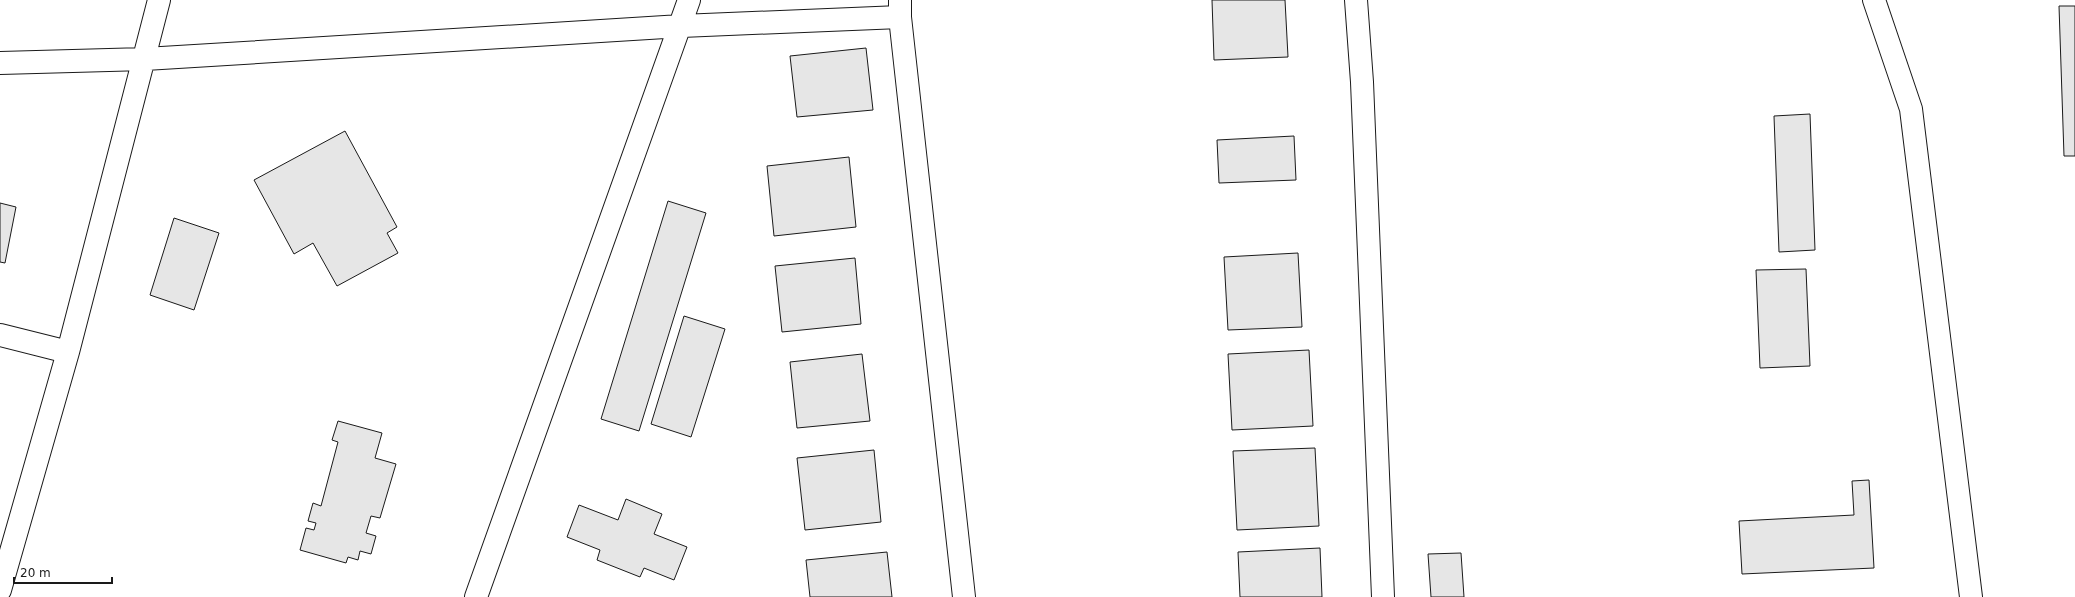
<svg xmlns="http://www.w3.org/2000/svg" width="2075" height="597" font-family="'DejaVu Sans',sans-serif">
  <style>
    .building { fill: #e6e6e6; stroke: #1a1a1a }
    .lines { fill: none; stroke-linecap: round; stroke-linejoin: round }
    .street-casing { stroke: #1a1a1a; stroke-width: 24 }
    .street { stroke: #fff; stroke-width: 22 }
  </style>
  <rect width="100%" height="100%" fill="#fff"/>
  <path class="building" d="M 1212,0 L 1285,0 L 1288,57 L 1214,60 Z
    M 2059,6 L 2075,6 L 2075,156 L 2064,156 Z
    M 866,48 L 873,110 L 797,117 L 790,56 Z
    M 1810,114 L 1815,250 L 1779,252 L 1774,116 Z
    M 345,131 L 397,227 L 387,233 L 398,253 L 337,286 L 313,243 L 294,254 L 254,180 Z
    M 1294,136 L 1296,180 L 1219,183 L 1217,140 Z
    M 849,157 L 856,227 L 774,236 L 767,166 Z
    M 668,201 L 706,213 L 639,431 L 601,419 Z
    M 0,203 L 16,207 L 5,263 L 0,262 Z
    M 174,218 L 219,233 L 194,310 L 150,295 Z
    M 1298,253 L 1302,327 L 1228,330 L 1224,257 Z
    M 855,258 L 861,324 L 782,332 L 775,266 Z
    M 1806,269 L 1810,366 L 1760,368 L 1756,270 Z
    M 684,316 L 725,329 L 691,437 L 651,424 Z
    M 1309,350 L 1313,426 L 1232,430 L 1228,354 Z
    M 862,354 L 870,421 L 797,428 L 790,362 Z
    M 338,421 L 382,433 L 375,458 L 396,464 L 380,518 L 371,516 L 366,533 L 376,536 L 371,554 L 360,551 L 358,560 L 348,557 L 346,563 L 300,550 L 306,528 L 314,530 L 316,523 L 308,521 L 313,503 L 321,506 L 338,442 L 332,440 Z
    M 1315,448 L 1319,526 L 1237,530 L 1233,451 Z
    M 874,450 L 881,522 L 805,530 L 797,458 Z
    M 1869,480 L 1874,568 L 1742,574 L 1739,521 L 1854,515 L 1852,481 Z
    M 626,499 L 662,514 L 654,534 L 687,547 L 674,580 L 644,568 L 640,577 L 597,560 L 600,550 L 567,537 L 579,505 L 618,520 Z
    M 1320,548 L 1322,597 L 1240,597 L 1238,552 Z
    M 887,552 L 892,597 L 810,597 L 806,560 Z
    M 1461,553 L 1464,597 L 1431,597 L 1428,554 Z"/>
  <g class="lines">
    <defs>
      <path id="street" d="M 900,0 L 900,17 L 964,597
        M 1356,0 L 1362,82 L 1383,597
        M 1874,0 L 1911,109 L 1971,597
        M 0,63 L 145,59 L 681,26 L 900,17
        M 0,335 L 68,352
        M 0,590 L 68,352 L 159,0
        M 476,597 L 689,0"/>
    </defs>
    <use href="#street" class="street-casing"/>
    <use href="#street" class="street"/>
  </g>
  <path d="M14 577v6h98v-6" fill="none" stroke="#1a1a1a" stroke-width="2"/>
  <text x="20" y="577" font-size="12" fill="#1a1a1a" stroke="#ffffff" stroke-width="3" paint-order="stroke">20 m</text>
</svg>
